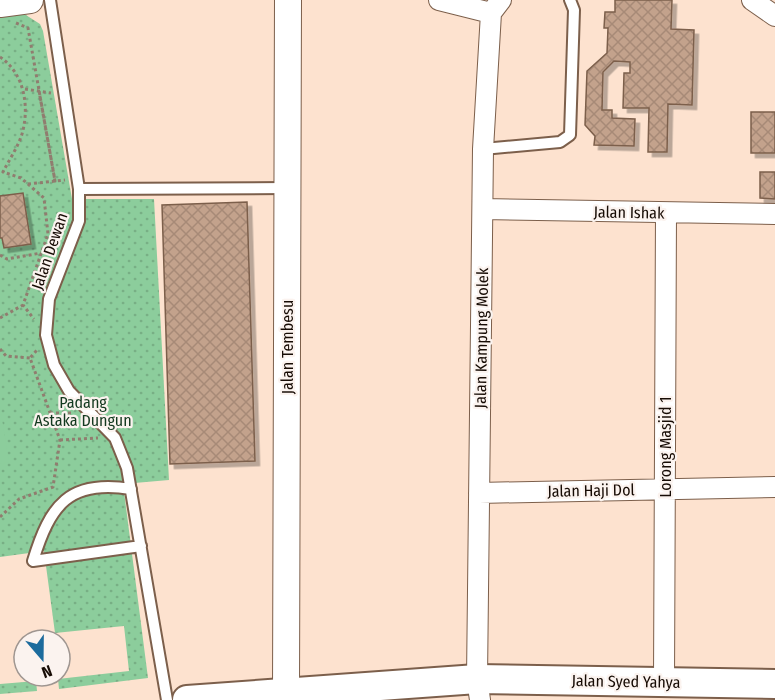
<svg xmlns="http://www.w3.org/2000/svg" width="775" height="700" font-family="'Fira Sans Condensed',sans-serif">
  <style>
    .grass { fill: url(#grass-dots) }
    .garden { fill: #8ccd9c }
    .building { fill: url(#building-cross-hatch); stroke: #7c5f4b; stroke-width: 1.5; filter: url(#shadow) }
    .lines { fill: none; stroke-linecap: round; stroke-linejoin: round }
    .service-casing { stroke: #7c5f4b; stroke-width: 14 }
    .minor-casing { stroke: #7c5f4b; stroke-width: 22 }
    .tertiary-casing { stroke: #7c5f4b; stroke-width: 28 }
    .secondary-casing { stroke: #7c5f4b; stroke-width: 32 }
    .path { stroke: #907d6f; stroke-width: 3; stroke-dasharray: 3 3; stroke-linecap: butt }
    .service { stroke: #fff; stroke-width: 10 }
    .minor { stroke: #fff; stroke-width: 20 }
    .tertiary { stroke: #fff; stroke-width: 26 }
    .secondary { stroke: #fff; stroke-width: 28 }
    .labels { text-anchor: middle; stroke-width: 4.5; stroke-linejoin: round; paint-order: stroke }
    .street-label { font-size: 16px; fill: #160b04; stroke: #fbf3ef }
    .park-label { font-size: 16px; fill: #13391f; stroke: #fbf3ef }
  </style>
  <defs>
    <pattern id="grass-dots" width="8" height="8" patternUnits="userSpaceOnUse" patternTransform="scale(1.5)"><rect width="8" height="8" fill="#8ccd9c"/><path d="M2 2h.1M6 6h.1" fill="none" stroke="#78af85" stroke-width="1.8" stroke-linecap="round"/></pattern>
    <pattern id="building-cross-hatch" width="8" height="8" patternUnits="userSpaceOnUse" patternTransform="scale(1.5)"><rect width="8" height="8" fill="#c3a28c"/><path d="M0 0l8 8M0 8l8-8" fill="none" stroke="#a78a77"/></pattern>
    <filter id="shadow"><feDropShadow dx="4.5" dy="4.5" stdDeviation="0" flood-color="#0004"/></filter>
  </defs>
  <rect width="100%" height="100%" fill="#fde2cf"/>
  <path class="grass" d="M 18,10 L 40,24 L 43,31 L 72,199 L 154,199 L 169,480 L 123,484 L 148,678 L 59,689 L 58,679 L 129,671 L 124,626 L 55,633 L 44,551 L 0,557 L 0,13 Z
    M 36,681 L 37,691 L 0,694 L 0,684 Z"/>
  <path class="garden" d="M 0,407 L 9,462 L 0,464 Z"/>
  <path class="building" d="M 615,0 L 672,0 L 671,29 L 694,30 L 692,105 L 668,104 L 667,152 L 648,152 L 649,108 L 623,108 L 624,73 L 630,73 L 630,62 L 614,61 L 603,72 L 602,110 L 612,110 L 612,118 L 635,119 L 634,146 L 594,145 L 595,136 L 585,125 L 587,71 L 607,53 L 608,28 L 604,28 L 605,12 L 615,12 Z
    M 751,112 L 775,112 L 775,153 L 751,153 Z
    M 760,172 L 775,172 L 775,199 L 760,198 Z
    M 23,193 L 31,244 L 4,248 L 2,238 L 0,238 L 0,196 Z
    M 247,202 L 255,461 L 170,464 L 162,205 Z"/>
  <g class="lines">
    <defs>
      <path id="service" d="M 50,0 L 79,189 L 79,221 L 49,299 L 46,335 L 54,365 L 69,391 L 115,438 L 127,468 L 167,700
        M 483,149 L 560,142 L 570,135 L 574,10 L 570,0
        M 79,189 L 288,188
        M 131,489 C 69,479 50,505 33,561 L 141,546"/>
      <path id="minor" d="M 439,0 L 491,13
        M 752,0 L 775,16
        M 483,209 L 775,214
        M 479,493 L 775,487
        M 664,682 L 666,213
        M 480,700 L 477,679 L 483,149 L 491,13 L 501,0"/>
      <path id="tertiary" d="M 0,4 L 30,0
        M 286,693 L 288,0"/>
      <path id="secondary" d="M 187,700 L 477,679 L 775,684"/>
    </defs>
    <use href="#service" class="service-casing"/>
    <use href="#minor" class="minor-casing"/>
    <use href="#tertiary" class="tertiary-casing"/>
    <use href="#secondary" class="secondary-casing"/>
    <path class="path" d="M 16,23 L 28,28 L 55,181 L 39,91
      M 0,57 C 24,73 30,106 22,134 C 18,147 9,160 3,172 L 21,178 L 44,198 L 48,234 L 23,305 L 34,319
      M 25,89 L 51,93
      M 28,184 L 65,180
      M 0,255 L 7,259 L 41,253
      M 0,318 L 23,305
      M 0,349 L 6,356 L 30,358
      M 50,413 L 73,413
      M 60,440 L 98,438
      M 0,517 L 19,499 L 53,487 L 60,440 L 30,358 L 37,350"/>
    <use href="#service" class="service"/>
    <use href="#minor" class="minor"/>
    <use href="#tertiary" class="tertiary"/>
    <use href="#secondary" class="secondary"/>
  </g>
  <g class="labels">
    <g class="street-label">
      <text transform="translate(629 212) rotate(1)" y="6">Jalan Ishak</text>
      <text transform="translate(49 251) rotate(-71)" y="6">Jalan Dewan</text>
      <text transform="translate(481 338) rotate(-89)" y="6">Jalan Kampung Molek</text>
      <text transform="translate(287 347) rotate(-90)" y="6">Jalan Tembesu</text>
      <text transform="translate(665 447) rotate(-90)" y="6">Lorong Masjid 1</text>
      <text transform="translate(591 490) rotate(-1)" y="6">Jalan Haji Dol</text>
      <text transform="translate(626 681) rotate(1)" y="6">Jalan Syed Yahya</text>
    </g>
    <g class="park-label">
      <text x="83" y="408">Padang<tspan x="83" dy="18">Astaka Dungun</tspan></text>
    </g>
  </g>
  <g transform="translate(42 658) rotate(160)"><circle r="28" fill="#fbf3ef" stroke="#9f9691" stroke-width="1.5"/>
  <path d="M0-4.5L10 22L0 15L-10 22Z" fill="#1c6b9d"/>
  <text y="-9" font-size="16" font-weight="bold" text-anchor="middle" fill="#160b04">N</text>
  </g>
</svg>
